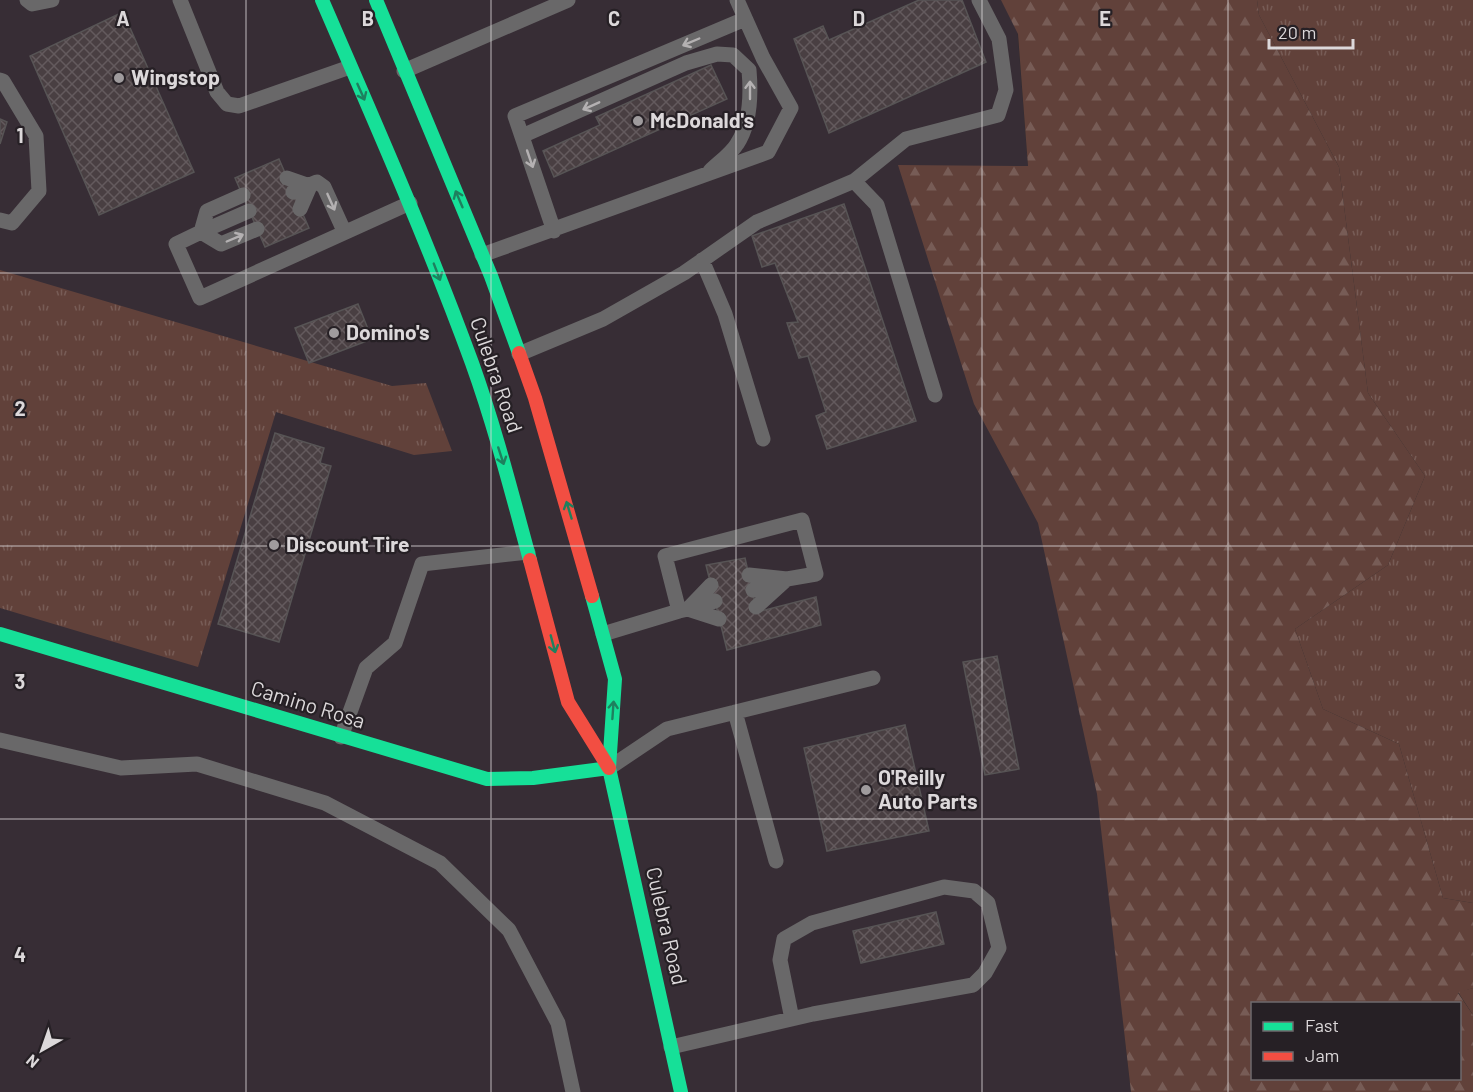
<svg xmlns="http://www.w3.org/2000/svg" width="1473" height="1092" font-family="Barlow,sans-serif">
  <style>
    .built { fill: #372d35 }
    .grass { fill: url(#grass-tufts) }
    .forest { fill: url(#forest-firs); fill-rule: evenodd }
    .building { fill: url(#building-cross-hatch); stroke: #575455; stroke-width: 1.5 }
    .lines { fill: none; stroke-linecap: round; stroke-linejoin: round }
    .lane { stroke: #696869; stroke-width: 15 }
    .fast { stroke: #16e098; stroke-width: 14 }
    .jam { stroke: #f24e42; stroke-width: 14 }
    .oneway { stroke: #b4b1b2 }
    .oneway2 { stroke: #1e805e }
    .grid { fill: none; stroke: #dcd8da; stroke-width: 1.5; stroke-opacity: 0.55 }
    .poi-dot { fill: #9f9b9d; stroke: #262025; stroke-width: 2 }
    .labels { text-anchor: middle; stroke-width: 4.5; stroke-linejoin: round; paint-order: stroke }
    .poi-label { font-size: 21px; font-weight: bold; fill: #dcd8da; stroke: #262025; text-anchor: start }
    .street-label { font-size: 21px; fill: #dcd8da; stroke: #262025 }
    .grid-label { font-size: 20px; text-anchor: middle; font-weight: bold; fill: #dcd8da; stroke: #262025; stroke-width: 4.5; stroke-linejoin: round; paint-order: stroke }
  </style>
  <defs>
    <pattern id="grass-tufts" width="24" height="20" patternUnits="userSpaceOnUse" patternTransform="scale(1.5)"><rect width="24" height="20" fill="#61413a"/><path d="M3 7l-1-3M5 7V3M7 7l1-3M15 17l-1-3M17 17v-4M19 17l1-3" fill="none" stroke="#775c56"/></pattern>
    <pattern id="forest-firs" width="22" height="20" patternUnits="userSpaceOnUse" patternTransform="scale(1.5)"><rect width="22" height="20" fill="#61413a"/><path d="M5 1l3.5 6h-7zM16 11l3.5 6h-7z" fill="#775c56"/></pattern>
    <pattern id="building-cross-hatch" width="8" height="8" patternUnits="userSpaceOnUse" patternTransform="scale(1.5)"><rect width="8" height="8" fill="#493f42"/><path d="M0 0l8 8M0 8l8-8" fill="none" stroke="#635a5d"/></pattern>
  </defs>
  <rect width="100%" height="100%" fill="#2f2b2d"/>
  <path class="built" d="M 0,0 L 1015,0 L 1028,166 L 1131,1092 L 0,1092 Z"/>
  <path class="grass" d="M 1257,0 L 1473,0 L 1473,903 L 1443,898 L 1399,744 L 1323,709 L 1295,629 L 1388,565 L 1425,476 L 1368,393 L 1339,167 L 1259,15 Z
    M 0,270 L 392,386 L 426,383 L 452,451 L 414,455 L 276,412 L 198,667 L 0,608 Z
    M 1473,988 L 1473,1015 L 1458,992 Z"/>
  <path class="forest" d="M 1001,0 L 1257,0 L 1259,15 L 1339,167 L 1368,393 L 1425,476 L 1388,565 L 1295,629 L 1323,709 L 1399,744 L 1443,898 L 1473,903 L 1473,988 L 1458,993 L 1473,1015 L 1473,1092 L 1131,1092 L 1097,794 L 1038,523 L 974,404 L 898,165 L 1028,166 L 1018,34 ZM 1252,1004 L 1460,1004 L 1460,1078 L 1252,1078 Z"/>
  <path class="building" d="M 919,0 L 962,0 L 986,62 L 829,133 L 794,39 L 823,26 L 829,40 Z
    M 123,12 L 194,172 L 99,215 L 30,56 Z
    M 711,65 L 727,99 L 554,177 L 543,151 L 600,125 L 596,117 Z
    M 0,119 L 7,122 L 0,144 Z
    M 279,159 L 309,228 L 265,247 L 235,178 Z
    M 844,204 L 916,421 L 827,449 L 816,416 L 826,412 L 808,356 L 799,358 L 787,323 L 798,322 L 775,263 L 762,267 L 752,236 Z
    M 358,304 L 372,339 L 309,363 L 295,328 Z
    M 275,433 L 324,448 L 320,463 L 331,466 L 279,642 L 218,624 Z
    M 745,558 L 757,612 L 816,597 L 821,625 L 727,650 L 706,565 Z
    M 997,656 L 1019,769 L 985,775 L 963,662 Z
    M 905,725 L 929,831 L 827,851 L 804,748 Z
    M 936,912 L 944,944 L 861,963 L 853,931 Z"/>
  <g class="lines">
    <path class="lane" d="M 27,0 L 32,4 L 52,0
      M 180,0 L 217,92 L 227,104 L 239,106 L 350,67
      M 404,71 L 568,0
      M 0,80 L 3,81 L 36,136 L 39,191 L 12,223 L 0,220
      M 522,136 L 686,63 L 717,54 L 733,55 L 749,70 C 751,93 751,123 737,144 C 731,154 718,163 710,171
      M 287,178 L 310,186
      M 854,181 L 906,139 L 998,115 L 1006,90 L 999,39 L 979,0
      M 293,192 L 317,182 L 324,187 L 344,231
      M 300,209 L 310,186
      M 257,229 L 221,244 L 201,232 L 176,244 L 200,298 L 410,203
      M 554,231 L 515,116 L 745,19
      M 201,232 L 207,211 L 243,195
      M 201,232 L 249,211
      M 482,255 L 768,152 L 791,108 L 763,58 L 737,0
      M 702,260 L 725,314 L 763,439
      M 519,354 L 603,319 L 684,273 L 757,222 L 854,181 L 877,205 L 935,395
      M 749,575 L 787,579
      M 753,590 L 782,581
      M 688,609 L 711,585
      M 688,609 L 715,601
      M 679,611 L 688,609 L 719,619
      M 603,634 L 679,611 L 665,556 L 802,520 L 816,574 L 787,579 L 756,607
      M 735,712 L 776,861
      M 341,737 L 366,668 L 395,643 L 422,564 L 528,552
      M 0,740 L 121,768 L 197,764 L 325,803 L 440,863 L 509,930 L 558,1023 L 573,1092
      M 609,768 L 667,729 L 873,678
      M 671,1047 L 813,1014 L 973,985 L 985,973 L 999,948 L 988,903 L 974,891 L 944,887 L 812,923 L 784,939 L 780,960 L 792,1019"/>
    <path class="fast" d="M 322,0 C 374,120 427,240 472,363 C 495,427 512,494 530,560
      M 376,0 L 491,276 L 519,353
      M 592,596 L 615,679 L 609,768 L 681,1092
      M 0,634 L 487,779 L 533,778 L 609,768"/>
    <path class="jam" d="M 519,353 L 535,398 L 592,596
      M 530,560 L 568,702 L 609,768"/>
  </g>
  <defs><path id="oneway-shaft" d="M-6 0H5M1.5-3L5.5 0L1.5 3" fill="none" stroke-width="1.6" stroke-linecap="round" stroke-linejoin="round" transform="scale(1.5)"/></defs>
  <g class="oneway">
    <use href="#oneway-shaft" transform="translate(691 42) rotate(157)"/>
    <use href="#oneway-shaft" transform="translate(750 90) rotate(-90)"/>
    <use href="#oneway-shaft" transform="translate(591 106) rotate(156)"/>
    <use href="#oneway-shaft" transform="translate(530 159) rotate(71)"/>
    <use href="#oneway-shaft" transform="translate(331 202) rotate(66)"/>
    <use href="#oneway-shaft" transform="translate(235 238) rotate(-23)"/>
  </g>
  <g class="oneway2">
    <use href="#oneway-shaft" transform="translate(361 92) rotate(66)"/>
    <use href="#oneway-shaft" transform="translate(459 199) rotate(-113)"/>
    <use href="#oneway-shaft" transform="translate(437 272) rotate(69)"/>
    <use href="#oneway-shaft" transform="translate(501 456) rotate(72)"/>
    <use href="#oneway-shaft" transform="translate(569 510) rotate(-107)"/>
    <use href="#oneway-shaft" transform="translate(553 644) rotate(75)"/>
    <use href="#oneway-shaft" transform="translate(613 710) rotate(-86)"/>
  </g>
  <path class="grid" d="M 246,0 L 246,1092M 491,0 L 491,1092M 736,0 L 736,1092M 982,0 L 982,1092M 1228,0 L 1228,1092M 0,273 L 1473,273M 0,546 L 1473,546M 0,819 L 1473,819"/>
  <g class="poi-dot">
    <circle cx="119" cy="78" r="6"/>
    <circle cx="638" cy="121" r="6"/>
    <circle cx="334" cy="333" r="6"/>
    <circle cx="274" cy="545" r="6"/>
    <circle cx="866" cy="790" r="6"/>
  </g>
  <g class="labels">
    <g class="poi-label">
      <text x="131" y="85">Wingstop</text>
      <text x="650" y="128">McDonald's</text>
      <text x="346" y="340">Domino's</text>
      <text x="286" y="552">Discount Tire</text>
      <text x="878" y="785">O'Reilly<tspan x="878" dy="24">Auto Parts</tspan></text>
    </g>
    <g class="street-label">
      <text transform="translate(496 375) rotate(71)" y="7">Culebra Road</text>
      <text transform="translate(308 705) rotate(17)" y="7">Camino Rosa</text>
      <text transform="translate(666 926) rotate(77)" y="7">Culebra Road</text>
    </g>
  </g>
  <g class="grid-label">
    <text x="123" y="26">A</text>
    <text x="368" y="26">B</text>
    <text x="614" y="26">C</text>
    <text x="859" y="26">D</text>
    <text x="1105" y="26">E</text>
    <text x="20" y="143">1</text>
    <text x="20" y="416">2</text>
    <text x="20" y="689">3</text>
    <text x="20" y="962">4</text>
  </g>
  <rect x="1251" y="1002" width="210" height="78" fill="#262025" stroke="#6f6a6d" stroke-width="1.5"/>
  <rect x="1263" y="1022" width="30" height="9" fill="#16e098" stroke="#6f6a6d" stroke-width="1.5"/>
  <text x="1305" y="1032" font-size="18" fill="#dcd8da">Fast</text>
  <rect x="1263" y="1052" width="30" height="9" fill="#f24e42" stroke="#6f6a6d" stroke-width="1.5"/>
  <text x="1305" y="1062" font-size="18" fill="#dcd8da">Jam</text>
  <g transform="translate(42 1050) rotate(220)" stroke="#262025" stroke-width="4.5" paint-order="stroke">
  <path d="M0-4.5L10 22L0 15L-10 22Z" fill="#dcd8da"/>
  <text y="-9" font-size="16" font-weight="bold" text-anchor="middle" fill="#dcd8da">N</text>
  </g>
  <path d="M1269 39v9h84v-9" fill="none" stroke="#dcd8da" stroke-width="3"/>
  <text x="1278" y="39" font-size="18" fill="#dcd8da" stroke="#262025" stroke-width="4.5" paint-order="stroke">20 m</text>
</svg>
